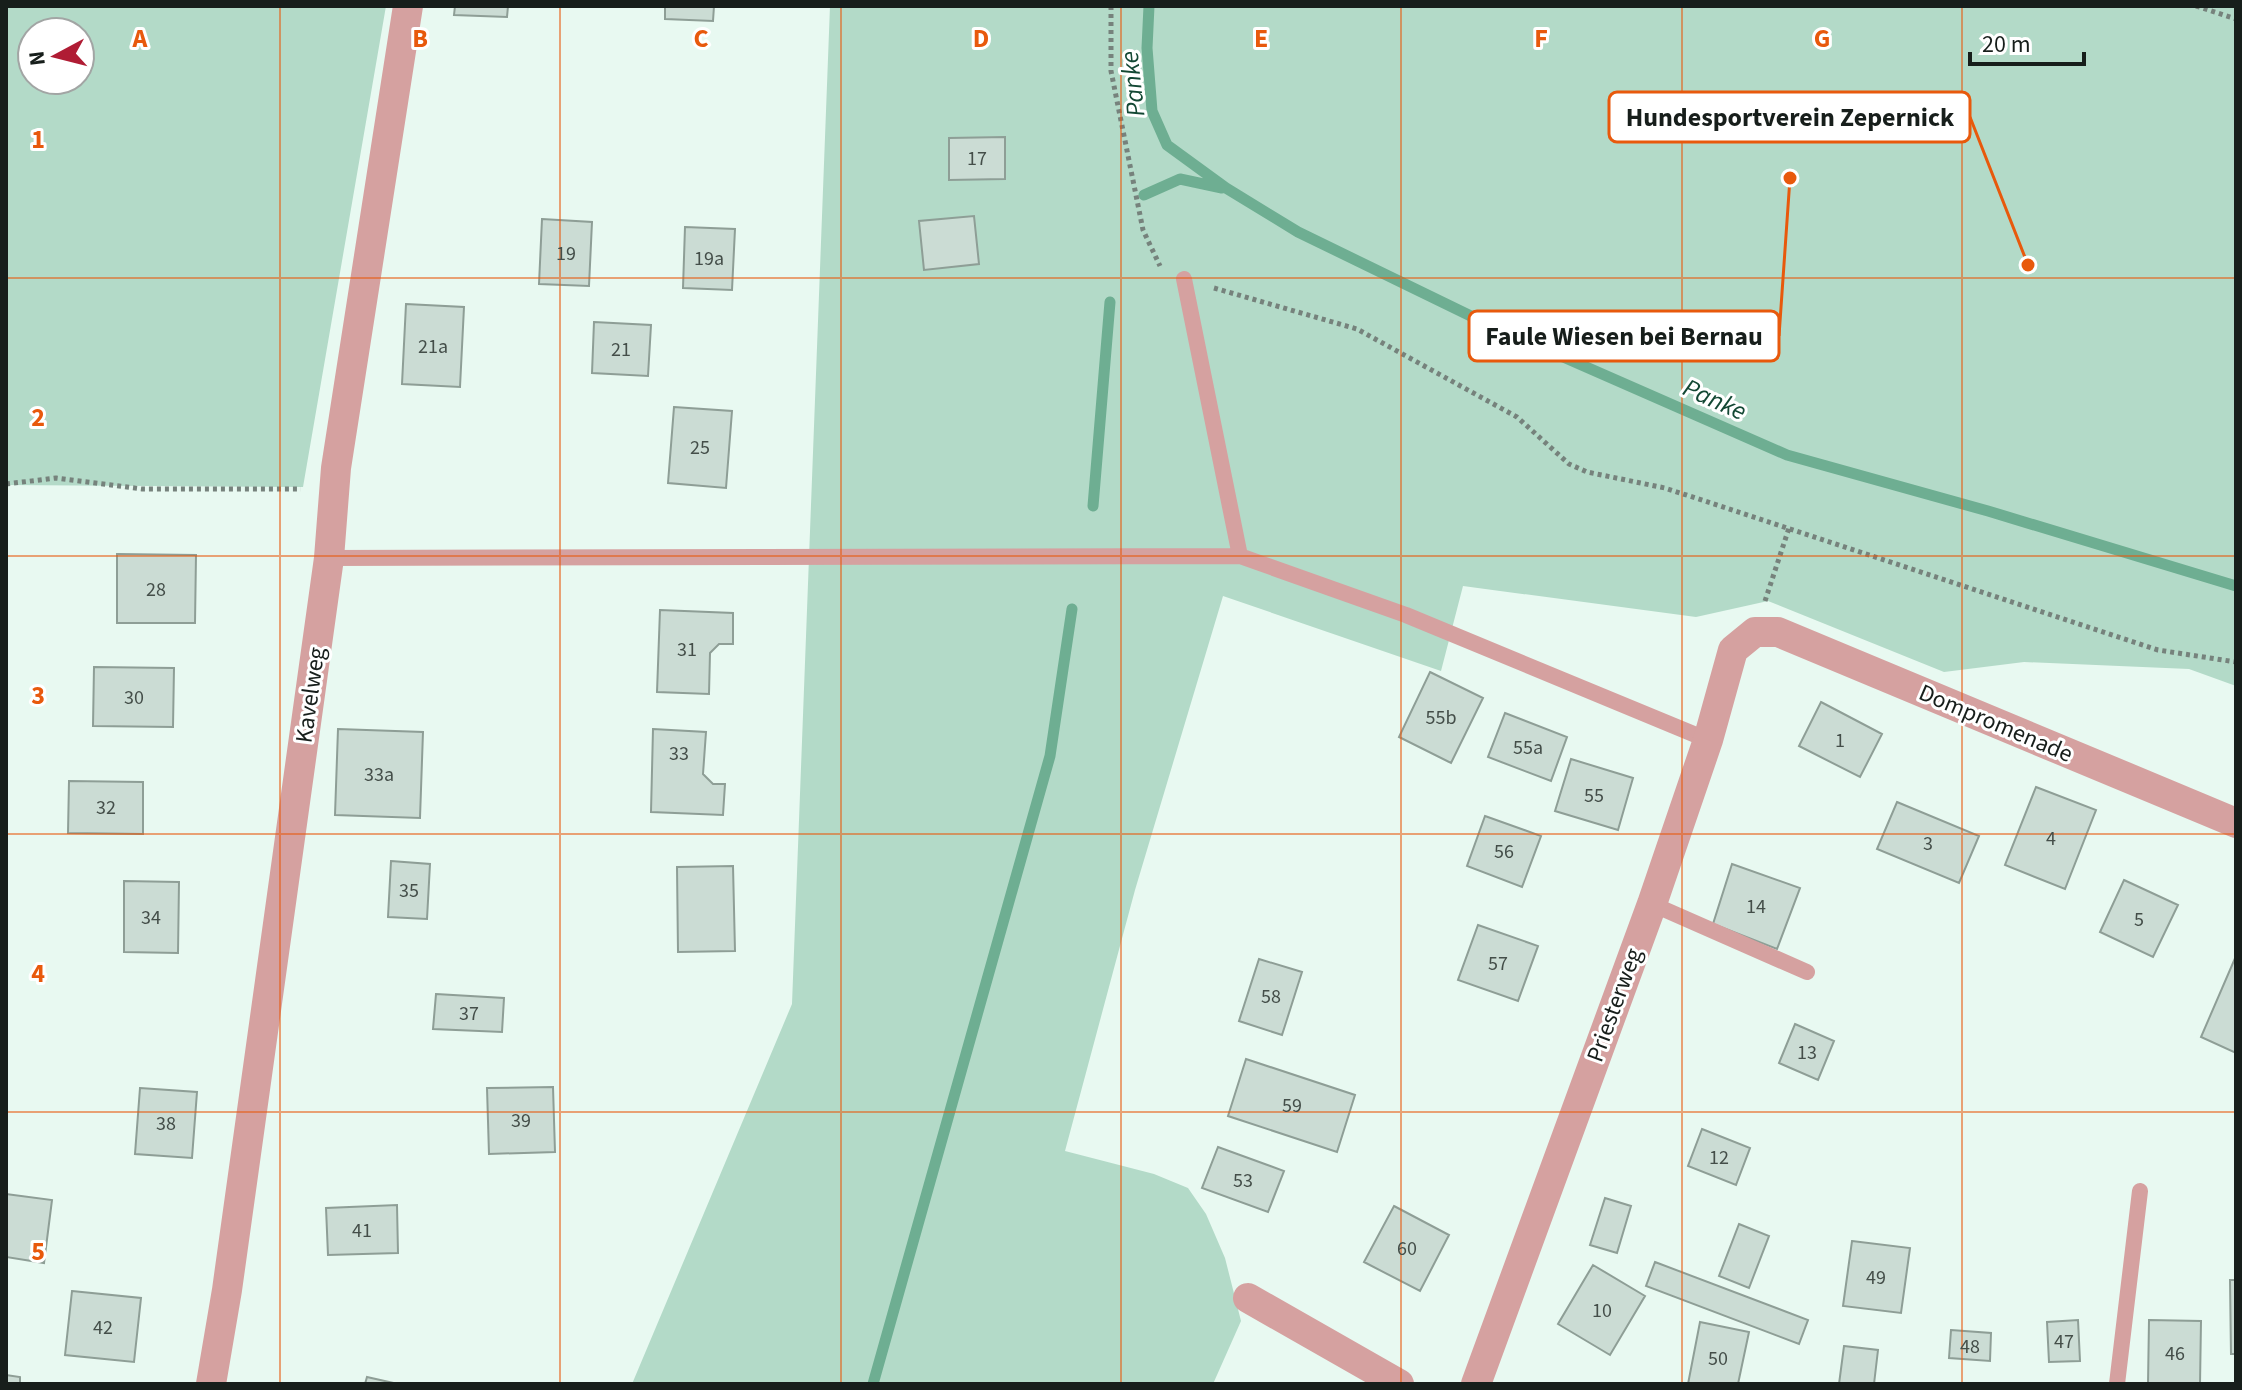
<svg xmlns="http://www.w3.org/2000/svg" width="2242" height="1390" font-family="'Source Sans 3',sans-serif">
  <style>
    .green { fill: #b3dac8; fill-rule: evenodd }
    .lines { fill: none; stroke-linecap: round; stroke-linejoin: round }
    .stream { stroke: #6eae92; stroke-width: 11 }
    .building { fill: #cbdcd4; stroke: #8e9e96; stroke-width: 2 }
    .path { stroke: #76827c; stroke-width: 5; stroke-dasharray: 4 4; stroke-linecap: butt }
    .lane { stroke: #d5a1a0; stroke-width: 16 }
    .street { stroke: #d5a1a0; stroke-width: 30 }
    .grid { fill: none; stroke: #e8590c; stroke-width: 2; stroke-opacity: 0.55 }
    .labels { text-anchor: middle; stroke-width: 6; stroke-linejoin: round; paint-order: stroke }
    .number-label { font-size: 20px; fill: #444e49 }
    .street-label { font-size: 24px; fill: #171e1b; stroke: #fff }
    .water-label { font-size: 26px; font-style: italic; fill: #134834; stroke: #fff }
    .grid-label { font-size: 26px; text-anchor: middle; font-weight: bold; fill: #e8590c; stroke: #fff; stroke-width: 6; stroke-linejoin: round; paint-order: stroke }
    .leader { fill: none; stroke: #e8590c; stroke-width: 3 }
    .callout-dot { fill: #e8590c; stroke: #fff; stroke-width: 3 }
    .callout { fill: #fff; stroke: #e8590c; stroke-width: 3 }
    .callout-label { font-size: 26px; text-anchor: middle; font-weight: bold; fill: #171e1b }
  </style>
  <rect width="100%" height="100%" fill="#e8f9f1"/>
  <path class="green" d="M 6,6 L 386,6 L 303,487 L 6,485 ZM 80,32 L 80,80 L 32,80 L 32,32 Z
    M 830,6 L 2236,6 L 2236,686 L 2189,669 L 2024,662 L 1944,672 L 1768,601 L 1696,617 L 1463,586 L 1441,671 L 1223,596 L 1135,890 L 1065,1151 L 1154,1174 L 1188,1188 L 1206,1214 L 1225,1258 L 1241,1321 L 1213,1384 L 632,1384 L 792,1004 Z"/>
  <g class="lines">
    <path class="stream" d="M 1149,6 L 1147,48 L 1152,111 L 1167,145 L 1226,188 L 1298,232 L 1479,320 L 1787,455 L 1988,511 L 2236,586
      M 1144,195 L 1180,179 L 1222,188
      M 1093,506 L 1110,302
      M 873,1384 L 1050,756 L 1072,609"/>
  </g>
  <path class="building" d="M 455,6 L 508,6 L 507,17 L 454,15 Z
    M 665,6 L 714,6 L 713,21 L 665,19 Z
    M 1005,137 L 1005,179 L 949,180 L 949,138 Z
    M 974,216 L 979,264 L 924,270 L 919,221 Z
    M 542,219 L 592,222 L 589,286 L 539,284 Z
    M 685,227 L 735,229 L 732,290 L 683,288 Z
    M 406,304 L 464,307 L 460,387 L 402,384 Z
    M 594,322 L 651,325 L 648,376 L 592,373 Z
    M 674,407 L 732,411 L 726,488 L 668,483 Z
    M 117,554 L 196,555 L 195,623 L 117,623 Z
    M 660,610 L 733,613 L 733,644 L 719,644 L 710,653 L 709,694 L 657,692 Z
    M 94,667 L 174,668 L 173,727 L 93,726 Z
    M 1430,672 L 1483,698 L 1451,763 L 1399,737 Z
    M 1821,702 L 1882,734 L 1860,777 L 1799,746 Z
    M 1505,713 L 1567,737 L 1551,781 L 1488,757 Z
    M 338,729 L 423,732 L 420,818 L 335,815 Z
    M 653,729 L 706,732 L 703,774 L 713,784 L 725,784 L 723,815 L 651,812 Z
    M 1571,759 L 1633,778 L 1618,830 L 1555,811 Z
    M 69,781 L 143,782 L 143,834 L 68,833 Z
    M 2036,787 L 2096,810 L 2065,889 L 2005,865 Z
    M 1897,802 L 1979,836 L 1959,883 L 1877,849 Z
    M 1485,816 L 1541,836 L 1522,887 L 1467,866 Z
    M 391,861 L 430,864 L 427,919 L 388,917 Z
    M 1732,864 L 1800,888 L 1777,949 L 1713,924 Z
    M 733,866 L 735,951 L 678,952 L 677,867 Z
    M 2124,880 L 2178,905 L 2153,957 L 2100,932 Z
    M 124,881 L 179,882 L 178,953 L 124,952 Z
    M 1478,925 L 1538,946 L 1518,1001 L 1458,980 Z
    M 2236,956 L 2236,1053 L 2201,1037 Z
    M 1259,959 L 1302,972 L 1282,1035 L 1239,1021 Z
    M 436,994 L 504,998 L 502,1032 L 433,1029 Z
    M 1795,1024 L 1834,1041 L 1818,1080 L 1779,1063 Z
    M 1246,1059 L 1355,1095 L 1337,1152 L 1228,1116 Z
    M 553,1087 L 555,1152 L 489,1154 L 487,1088 Z
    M 140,1088 L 197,1092 L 192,1158 L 135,1154 Z
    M 1702,1129 L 1750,1148 L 1736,1185 L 1688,1166 Z
    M 1218,1147 L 1284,1171 L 1268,1212 L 1202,1188 Z
    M 6,1194 L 52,1200 L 44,1263 L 6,1257 Z
    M 1605,1198 L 1631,1206 L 1617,1253 L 1590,1245 Z
    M 397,1205 L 398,1253 L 328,1255 L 326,1208 Z
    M 1394,1206 L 1449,1235 L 1420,1291 L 1364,1262 Z
    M 1739,1224 L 1769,1236 L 1749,1288 L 1719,1276 Z
    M 1852,1241 L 1910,1248 L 1901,1313 L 1843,1306 Z
    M 1655,1262 L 1808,1320 L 1799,1344 L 1646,1286 Z
    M 1593,1265 L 1645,1296 L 1610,1355 L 1558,1324 Z
    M 2230,1280 L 2236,1280 L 2236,1354 L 2231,1354 Z
    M 72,1291 L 141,1298 L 134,1362 L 65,1355 Z
    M 2078,1320 L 2080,1361 L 2049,1362 L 2047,1322 Z
    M 2149,1320 L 2201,1321 L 2200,1384 L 2148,1384 Z
    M 1700,1322 L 1749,1332 L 1738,1384 L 1688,1384 Z
    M 1951,1330 L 1991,1333 L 1990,1361 L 1949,1358 Z
    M 1844,1346 L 1878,1350 L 1874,1384 L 1839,1384 Z
    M 6,1375 L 20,1377 L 20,1384 L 6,1384 Z
    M 367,1377 L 398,1384 L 365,1384 Z"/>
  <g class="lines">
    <path class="path" d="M 1111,6 L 1111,71 L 1143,230 L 1160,266
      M 2196,6 L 2236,19
      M 1214,288 L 1357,329 L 1517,417 L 1569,464 L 1587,472 L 1665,488 L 2158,650 L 2236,662
      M 6,484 L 56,478 L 142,489 L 301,489
      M 1765,601 L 1789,528"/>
    <path class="lane" d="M 1184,279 L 1240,556
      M 329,558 L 1240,556 L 1406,615 L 1708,740
      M 1652,904 L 1807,972
      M 2117,1384 L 2140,1191"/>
    <path class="street" d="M 1248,1298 L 1399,1384
      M 211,1384 L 227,1290 L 329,558 L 336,468 L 408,6
      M 1476,1384 L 1652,904 L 1708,740 L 1733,650 L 1755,632 L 1778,632 L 2236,823"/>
  </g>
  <path class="grid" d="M 280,6 L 280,1384M 560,6 L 560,1384M 841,6 L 841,1384M 1121,6 L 1121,1384M 1401,6 L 1401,1384M 1682,6 L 1682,1384M 1962,6 L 1962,1384M 6,278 L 2236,278M 6,556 L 2236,556M 6,834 L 2236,834M 6,1112 L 2236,1112"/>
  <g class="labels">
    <g class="number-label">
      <text x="977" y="165">17</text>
      <text x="566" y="260">19</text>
      <text x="709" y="265">19a</text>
      <text x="433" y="353">21a</text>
      <text x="621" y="356">21</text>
      <text x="700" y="454">25</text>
      <text x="156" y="596">28</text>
      <text x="687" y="656">31</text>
      <text x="134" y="704">30</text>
      <text x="1441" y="724">55b</text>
      <text x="1840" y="747">1</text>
      <text x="1528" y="754">55a</text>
      <text x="679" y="760">33</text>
      <text x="379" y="781">33a</text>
      <text x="1594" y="802">55</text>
      <text x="106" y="814">32</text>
      <text x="2051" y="845">4</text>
      <text x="1928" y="850">3</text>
      <text x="1504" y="858">56</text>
      <text x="409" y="897">35</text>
      <text x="1756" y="913">14</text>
      <text x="151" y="924">34</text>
      <text x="2139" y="926">5</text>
      <text x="1498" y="970">57</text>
      <text x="1271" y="1003">58</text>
      <text x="469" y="1020">37</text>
      <text x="1807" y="1059">13</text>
      <text x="1292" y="1112">59</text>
      <text x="521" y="1127">39</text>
      <text x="166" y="1130">38</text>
      <text x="1719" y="1164">12</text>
      <text x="1243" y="1187">53</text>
      <text x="362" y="1237">41</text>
      <text x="1407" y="1255">60</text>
      <text x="1876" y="1284">49</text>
      <text x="1602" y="1317">10</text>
      <text x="103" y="1334">42</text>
      <text x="2064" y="1348">47</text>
      <text x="1970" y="1353">48</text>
      <text x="2175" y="1360">46</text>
      <text x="1718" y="1365">50</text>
    </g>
    <g class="street-label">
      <text transform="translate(310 695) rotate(-82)" y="8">Kavelweg</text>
      <text transform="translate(1996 723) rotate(23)" y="8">Dompromenade</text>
      <text transform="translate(1614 1005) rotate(-70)" y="8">Priesterweg</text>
    </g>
    <g class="water-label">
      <text transform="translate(1132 84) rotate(-96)" y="9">Panke</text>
      <text transform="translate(1715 399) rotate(24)" y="9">Panke</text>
    </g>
  </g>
  <g class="grid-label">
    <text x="140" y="47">A</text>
    <text x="420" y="47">B</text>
    <text x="701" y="47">C</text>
    <text x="981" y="47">D</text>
    <text x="1261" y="47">E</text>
    <text x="1541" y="47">F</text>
    <text x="1822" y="47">G</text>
    <text x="38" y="148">1</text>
    <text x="38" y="426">2</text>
    <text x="38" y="704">3</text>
    <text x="38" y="982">4</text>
    <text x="38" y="1260">5</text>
  </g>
  <path class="leader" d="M2028 265L1970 117M1790 178L1779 336"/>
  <g class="callout-dot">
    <circle cx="2028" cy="265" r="8"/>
    <circle cx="1790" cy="178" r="8"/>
  </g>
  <g class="callout">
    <rect x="1609" y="92" width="361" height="50" rx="8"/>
    <rect x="1469" y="311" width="310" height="50" rx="8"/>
  </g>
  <g class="callout-label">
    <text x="1790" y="126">Hundesportverein Zepernick</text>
    <text x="1624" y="345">Faule Wiesen bei Bernau</text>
  </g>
  <rect width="2242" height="1390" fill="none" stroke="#171e1b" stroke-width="16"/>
  <g transform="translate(56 56) rotate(263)"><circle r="38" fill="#ffffff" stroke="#a2a5a4" stroke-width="2"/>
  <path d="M0-6L14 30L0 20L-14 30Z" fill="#b01c34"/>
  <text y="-12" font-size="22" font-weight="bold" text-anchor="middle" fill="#171e1b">N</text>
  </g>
  <path d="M1970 52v12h114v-12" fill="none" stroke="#171e1b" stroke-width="4"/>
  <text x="1982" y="52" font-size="24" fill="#171e1b" stroke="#ffffff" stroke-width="6" paint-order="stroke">20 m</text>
</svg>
